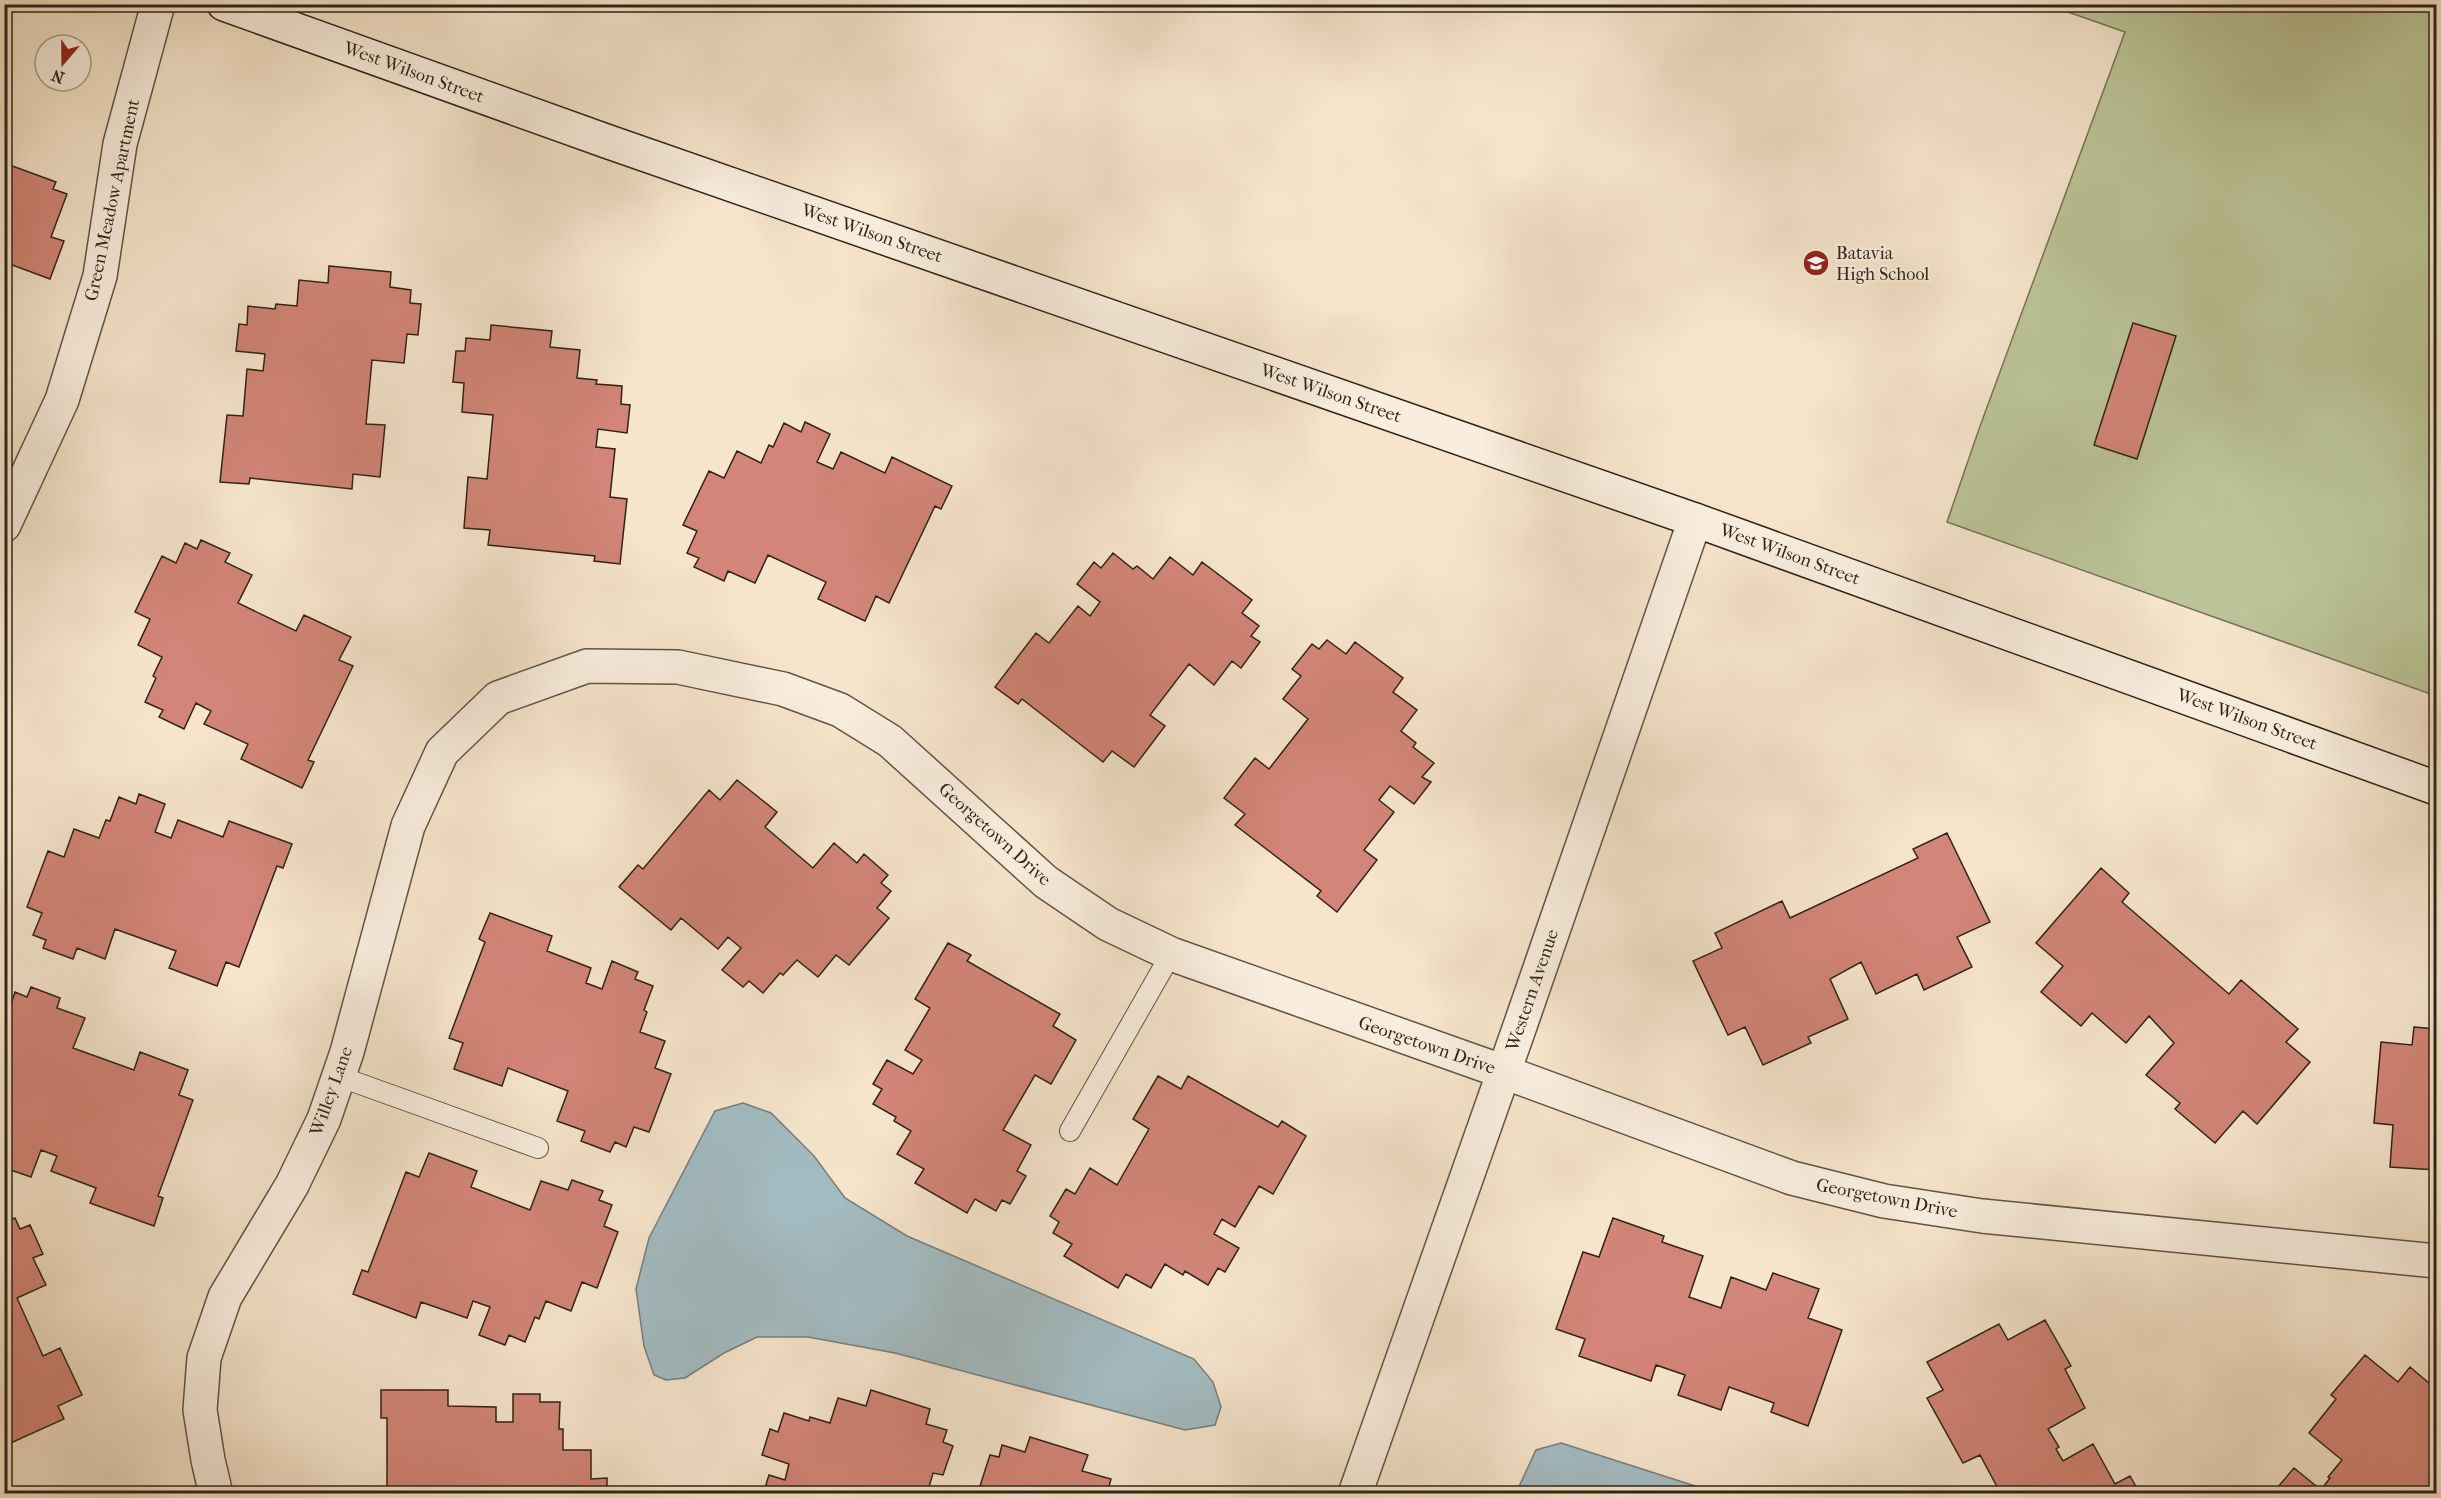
<svg xmlns="http://www.w3.org/2000/svg" width="2441" height="1498" font-family="'IM FELL French Canon',serif">
  <style>
    .green { fill: #bbc599; stroke: #757458; stroke-width: 1.5 }
    .water { fill: #a3bcc2; stroke: #757f7e; stroke-width: 1.5 }
    .building { fill: #d28578; stroke: #2f2417; stroke-width: 1.5 }
    .lines { fill: none; stroke-linecap: round; stroke-linejoin: round }
    .lane-casing { stroke: #615444; stroke-width: 22 }
    .street-casing { stroke: #615444; stroke-width: 36 }
    .secondary-casing { stroke: #2f2417; stroke-width: 36 }
    .lane { stroke: #f9eede; stroke-width: 20 }
    .street { stroke: #f9eede; stroke-width: 33 }
    .secondary { stroke: #f9eede; stroke-width: 33 }
    .labels { text-anchor: middle; stroke-width: 4.5; stroke-linejoin: round; paint-order: stroke }
    .street-label { font-size: 18px; fill: #2f2417; stroke: #f9eede }
    .poi-label { font-size: 18px; fill: #2f2417; stroke: #f9eede; text-anchor: start }
  </style>
  <rect width="100%" height="100%" fill="#f6e5cc"/>
  <filter id="stains"><feTurbulence type="fractalNoise" baseFrequency=".00333" numOctaves="4"/><feColorMatrix values="0 0 0 0 .2 0 0 0 0 .09 0 0 0 0 .02 0 0 0 .5 -.17"/></filter>
  <radialGradient id="worn" r=".72"><stop offset=".6" stop-color="#630" stop-opacity="0"/><stop offset="1" stop-color="#630" stop-opacity=".3"/></radialGradient>
  <path class="green" d="M 2048,5 L 2436,5 L 2436,696 L 1947,522 L 1979,429 L 2125,32 Z"/>
  <path class="water" d="M 743,1103 L 771,1113 L 814,1156 L 845,1198 L 907,1236 L 1194,1359 L 1213,1382 L 1221,1407 L 1215,1425 L 1185,1430 L 895,1353 L 808,1337 L 757,1337 L 724,1353 L 685,1378 L 666,1380 L 654,1375 L 644,1346 L 636,1289 L 649,1238 L 715,1111 Z
    M 1561,1443 L 1717,1493 L 1516,1493 L 1536,1450 Z"/>
  <path class="building" d="M 4,163 L 56,182 L 53,189 L 67,194 L 51,237 L 64,241 L 50,279 L 4,262 Z
    M 329,266 L 391,272 L 390,287 L 411,290 L 410,303 L 421,304 L 418,335 L 407,334 L 404,363 L 372,360 L 366,424 L 385,425 L 380,477 L 353,474 L 352,489 L 250,478 L 249,484 L 220,482 L 227,415 L 243,416 L 247,369 L 263,371 L 265,354 L 236,351 L 239,324 L 247,325 L 248,306 L 275,309 L 276,304 L 297,306 L 299,280 L 328,283 Z
    M 2133,323 L 2176,336 L 2137,459 L 2094,445 Z
    M 491,325 L 552,331 L 550,347 L 580,350 L 577,378 L 597,380 L 596,384 L 622,386 L 621,404 L 630,405 L 627,433 L 598,429 L 596,447 L 615,449 L 610,497 L 627,499 L 620,564 L 594,561 L 595,556 L 488,545 L 490,530 L 464,528 L 468,477 L 487,479 L 493,415 L 462,412 L 464,383 L 453,382 L 456,351 L 465,351 L 466,338 L 490,340 Z
    M 805,422 L 830,434 L 817,462 L 833,469 L 841,452 L 885,473 L 892,457 L 952,486 L 941,509 L 935,506 L 889,603 L 876,596 L 865,621 L 818,599 L 826,582 L 768,555 L 755,583 L 728,571 L 724,581 L 694,567 L 699,558 L 687,553 L 697,531 L 683,525 L 709,471 L 724,478 L 737,451 L 761,463 L 769,445 L 773,447 L 784,423 L 801,432 Z
    M 201,540 L 230,553 L 225,562 L 252,575 L 238,603 L 296,631 L 304,615 L 351,637 L 339,660 L 353,666 L 308,760 L 314,762 L 302,788 L 241,759 L 248,744 L 204,724 L 211,711 L 196,703 L 184,729 L 159,717 L 163,710 L 145,702 L 156,678 L 153,676 L 162,657 L 138,645 L 150,619 L 135,612 L 162,556 L 176,563 L 185,543 L 197,549 Z
    M 1113,553 L 1133,569 L 1137,566 L 1153,579 L 1170,557 L 1193,575 L 1202,562 L 1252,600 L 1242,613 L 1259,626 L 1251,636 L 1260,642 L 1241,668 L 1232,661 L 1214,685 L 1189,664 L 1150,715 L 1165,726 L 1134,767 L 1112,751 L 1103,762 L 1022,699 L 1018,704 L 995,687 L 1036,633 L 1049,643 L 1078,606 L 1090,616 L 1100,602 L 1077,584 L 1094,562 L 1101,568 Z
    M 1327,640 L 1346,654 L 1355,642 L 1403,678 L 1393,692 L 1417,710 L 1401,731 L 1416,743 L 1413,747 L 1434,763 L 1422,777 L 1431,782 L 1414,804 L 1390,786 L 1379,800 L 1394,812 L 1364,850 L 1377,860 L 1337,912 L 1317,896 L 1321,891 L 1235,825 L 1245,814 L 1224,798 L 1255,758 L 1269,769 L 1308,719 L 1283,699 L 1301,676 L 1292,669 L 1312,644 L 1319,649 Z
    M 737,780 L 777,812 L 765,827 L 813,868 L 834,843 L 857,863 L 864,854 L 888,875 L 881,883 L 891,891 L 877,908 L 889,918 L 849,965 L 836,955 L 818,977 L 797,960 L 783,975 L 780,973 L 763,993 L 749,981 L 743,987 L 722,970 L 741,948 L 728,937 L 718,949 L 681,918 L 671,930 L 619,887 L 638,865 L 643,869 L 709,790 L 720,800 Z
    M 139,794 L 165,804 L 155,832 L 171,838 L 178,820 L 223,837 L 229,821 L 292,844 L 283,868 L 277,866 L 239,967 L 226,962 L 217,986 L 169,968 L 176,951 L 115,929 L 105,959 L 77,948 L 73,959 L 43,948 L 46,940 L 33,935 L 42,913 L 27,907 L 48,851 L 64,857 L 74,829 L 99,838 L 106,820 L 110,821 L 119,797 L 136,804 Z
    M 1947,833 L 1990,922 L 1957,937 L 1972,967 L 1924,990 L 1917,974 L 1876,994 L 1861,962 L 1830,979 L 1848,1019 L 1808,1037 L 1811,1043 L 1763,1065 L 1745,1027 L 1728,1035 L 1693,961 L 1722,948 L 1715,933 L 1782,901 L 1790,918 L 1918,858 L 1913,849 Z
    M 2101,868 L 2129,893 L 2122,902 L 2229,994 L 2241,980 L 2298,1029 L 2286,1042 L 2310,1062 L 2257,1124 L 2243,1111 L 2215,1143 L 2175,1109 L 2180,1103 L 2146,1075 L 2174,1043 L 2149,1016 L 2126,1043 L 2092,1013 L 2081,1026 L 2041,992 L 2063,966 L 2036,943 Z
    M 490,913 L 552,936 L 547,951 L 591,968 L 586,983 L 602,989 L 612,961 L 638,972 L 635,979 L 653,986 L 644,1010 L 647,1012 L 640,1032 L 665,1041 L 655,1068 L 671,1074 L 649,1132 L 634,1127 L 626,1147 L 615,1142 L 610,1152 L 581,1141 L 585,1131 L 557,1121 L 568,1091 L 508,1068 L 502,1086 L 454,1069 L 463,1043 L 449,1038 L 485,942 L 479,939 Z
    M 948,943 L 971,955 L 967,961 L 1060,1014 L 1053,1026 L 1076,1040 L 1051,1084 L 1035,1075 L 1003,1130 L 1031,1145 L 1017,1171 L 1026,1176 L 1010,1204 L 1002,1200 L 996,1211 L 975,1199 L 967,1213 L 915,1183 L 924,1169 L 897,1154 L 911,1131 L 894,1121 L 896,1117 L 873,1104 L 882,1089 L 873,1084 L 887,1060 L 913,1074 L 922,1060 L 905,1050 L 930,1008 L 915,999 Z
    M 31,987 L 60,998 L 57,1008 L 85,1018 L 73,1048 L 134,1070 L 140,1052 L 188,1070 L 179,1095 L 193,1100 L 158,1196 L 163,1198 L 154,1226 L 90,1203 L 96,1188 L 51,1171 L 57,1156 L 41,1150 L 31,1177 L 5,1168 L 7,1160 L 4,1159 L 4,1012 L 8,1013 L 15,992 L 27,997 Z
    M 2414,1027 L 2436,1029 L 2436,1170 L 2390,1167 L 2393,1125 L 2374,1123 L 2381,1042 L 2412,1045 Z
    M 1158,1076 L 1181,1089 L 1188,1076 L 1278,1127 L 1282,1121 L 1306,1136 L 1273,1194 L 1259,1186 L 1235,1227 L 1222,1219 L 1214,1234 L 1239,1248 L 1225,1272 L 1218,1268 L 1208,1285 L 1185,1271 L 1183,1275 L 1165,1264 L 1151,1288 L 1126,1274 L 1118,1288 L 1064,1256 L 1072,1244 L 1053,1233 L 1059,1222 L 1050,1216 L 1066,1189 L 1075,1194 L 1090,1168 L 1117,1185 L 1149,1129 L 1133,1119 Z
    M 429,1153 L 477,1171 L 471,1187 L 530,1210 L 541,1181 L 568,1190 L 572,1180 L 603,1191 L 599,1200 L 612,1205 L 604,1226 L 618,1232 L 597,1288 L 582,1282 L 571,1311 L 546,1301 L 539,1319 L 535,1317 L 525,1342 L 509,1335 L 505,1345 L 479,1335 L 490,1307 L 473,1301 L 467,1318 L 421,1302 L 416,1318 L 353,1294 L 362,1270 L 368,1272 L 406,1172 L 419,1177 Z
    M 15,1218 L 20,1229 L 30,1225 L 43,1254 L 33,1258 L 46,1285 L 17,1298 L 43,1356 L 60,1348 L 82,1395 L 58,1406 L 64,1419 L 4,1446 L 4,1222 Z
    M 1613,1218 L 1664,1236 L 1662,1242 L 1703,1256 L 1689,1297 L 1721,1308 L 1731,1277 L 1766,1290 L 1773,1273 L 1819,1289 L 1808,1318 L 1842,1330 L 1808,1426 L 1771,1412 L 1774,1403 L 1729,1387 L 1721,1410 L 1678,1395 L 1685,1375 L 1656,1365 L 1651,1381 L 1579,1356 L 1585,1339 L 1556,1329 L 1583,1252 L 1599,1257 Z
    M 2045,1320 L 2071,1366 L 2065,1369 L 2085,1408 L 2048,1429 L 2059,1447 L 2056,1449 L 2063,1461 L 2093,1444 L 2115,1484 L 2130,1476 L 2140,1494 L 2001,1494 L 1980,1455 L 1963,1463 L 1927,1398 L 1943,1390 L 1927,1362 L 1999,1324 L 2008,1340 Z
    M 2365,1355 L 2398,1382 L 2410,1367 L 2436,1389 L 2436,1489 L 2433,1494 L 2272,1494 L 2294,1468 L 2321,1490 L 2330,1478 L 2328,1477 L 2342,1460 L 2309,1433 L 2336,1399 L 2331,1395 Z
    M 381,1390 L 448,1390 L 448,1406 L 496,1407 L 496,1422 L 513,1422 L 513,1394 L 540,1394 L 540,1402 L 560,1402 L 559,1429 L 563,1429 L 563,1450 L 591,1450 L 591,1479 L 607,1478 L 607,1494 L 387,1494 L 387,1418 L 381,1418 Z
    M 871,1390 L 930,1409 L 926,1424 L 947,1430 L 943,1442 L 953,1446 L 943,1475 L 933,1473 L 927,1494 L 903,1494 L 893,1491 L 892,1494 L 763,1494 L 769,1475 L 785,1480 L 789,1464 L 762,1455 L 770,1429 L 778,1432 L 784,1413 L 809,1421 L 810,1417 L 830,1423 L 838,1398 L 866,1406 Z
    M 1030,1437 L 1088,1455 L 1082,1471 L 1111,1479 L 1107,1494 L 989,1494 L 991,1489 L 980,1486 L 990,1455 L 999,1457 L 1002,1445 L 1025,1452 Z"/>
  <g class="lines">
    <defs>
      <path id="lane" d="M 338,1076 L 538,1148
        M 1070,1131 L 1171,954"/>
      <path id="street" d="M 4,525 L 62,400 L 100,276 L 120,144 L 158,4
        M 216,1494 L 208,1460 L 200,1410 L 204,1358 L 225,1297 L 292,1185 L 324,1119 L 347,1052 L 408,826 L 442,752 L 498,698 L 587,666 L 678,667 L 783,689 L 840,710 L 890,741 L 1046,882 L 1108,924 L 1171,954 L 1504,1072 L 1792,1178 L 1884,1201 L 1982,1216 L 2436,1261
        M 1355,1494 L 1520,1026 L 1695,520"/>
      <path id="secondary" d="M 224,4 L 606,141 L 1695,520 L 2436,788"/>
    </defs>
    <use href="#lane" class="lane-casing"/>
    <use href="#street" class="street-casing"/>
    <use href="#secondary" class="secondary-casing"/>
    <use href="#lane" class="lane"/>
    <use href="#street" class="street"/>
    <use href="#secondary" class="secondary"/>
  </g>
  <defs>
    <symbol id="school-disc" viewBox="-11 -11 22 22"><circle r="9.5" fill="#8f2418" stroke="#f9eede"/><path d="M0-5L7-2L0 1L-7-2ZM-4 1L0 2.5L4 1V4Q0 6-4 4Z" fill="#fff"/></symbol>
  </defs>
  <g fill-rule="evenodd">
    <use href="#school-disc" x="1801" y="248" width="30" height="30"/>
  </g>
  <g class="labels">
    <g class="street-label">
      <text transform="translate(414 72) rotate(20)" y="6">West Wilson Street</text>
      <text transform="translate(112 200) rotate(-78)" y="6">Green Meadow Apartment</text>
      <text transform="translate(872 233) rotate(19)" y="6">West Wilson Street</text>
      <text transform="translate(1331 393) rotate(19)" y="6">West Wilson Street</text>
      <text transform="translate(1790 554) rotate(20)" y="6">West Wilson Street</text>
      <text transform="translate(2247 719) rotate(20)" y="6">West Wilson Street</text>
      <text transform="translate(995 834) rotate(42)" y="6">Georgetown Drive</text>
      <text transform="translate(1532 990) rotate(-71)" y="6">Western Avenue</text>
      <text transform="translate(1427 1045) rotate(19)" y="6">Georgetown Drive</text>
      <text transform="translate(331 1091) rotate(-70)" y="6">Willey Lane</text>
      <text transform="translate(1887 1198) rotate(11)" y="6">Georgetown Drive</text>
    </g>
    <g class="poi-label">
      <text x="1836" y="259">Batavia<tspan x="1836" dy="21">High School</tspan></text>
    </g>
  </g>
  <rect width="2441" height="1498" fill="none" stroke="#f6e5cc" stroke-width="24"/>
  <rect x="6" y="6" width="2429" height="1486" fill="none" stroke="#2f2417" stroke-width="3"/>
  <rect x="12" y="12" width="2417" height="1474" fill="none" stroke="#2f2417" stroke-width="1.5"/>
  <g transform="translate(63 63) rotate(200)"><circle r="28" fill="#f9eede" stroke="#a89d8e" stroke-width="1.5"/>
  <path d="M0-4.5L10 22L0 15L-10 22Z" fill="#8f2418"/>
  <text y="-9" font-size="16" font-weight="bold" text-anchor="middle" fill="#2f2417">N</text>
  </g>
  <rect width="100%" height="100%" filter="url(#stains)"/>
  <rect width="100%" height="100%" fill="url(#worn)"/>
</svg>
